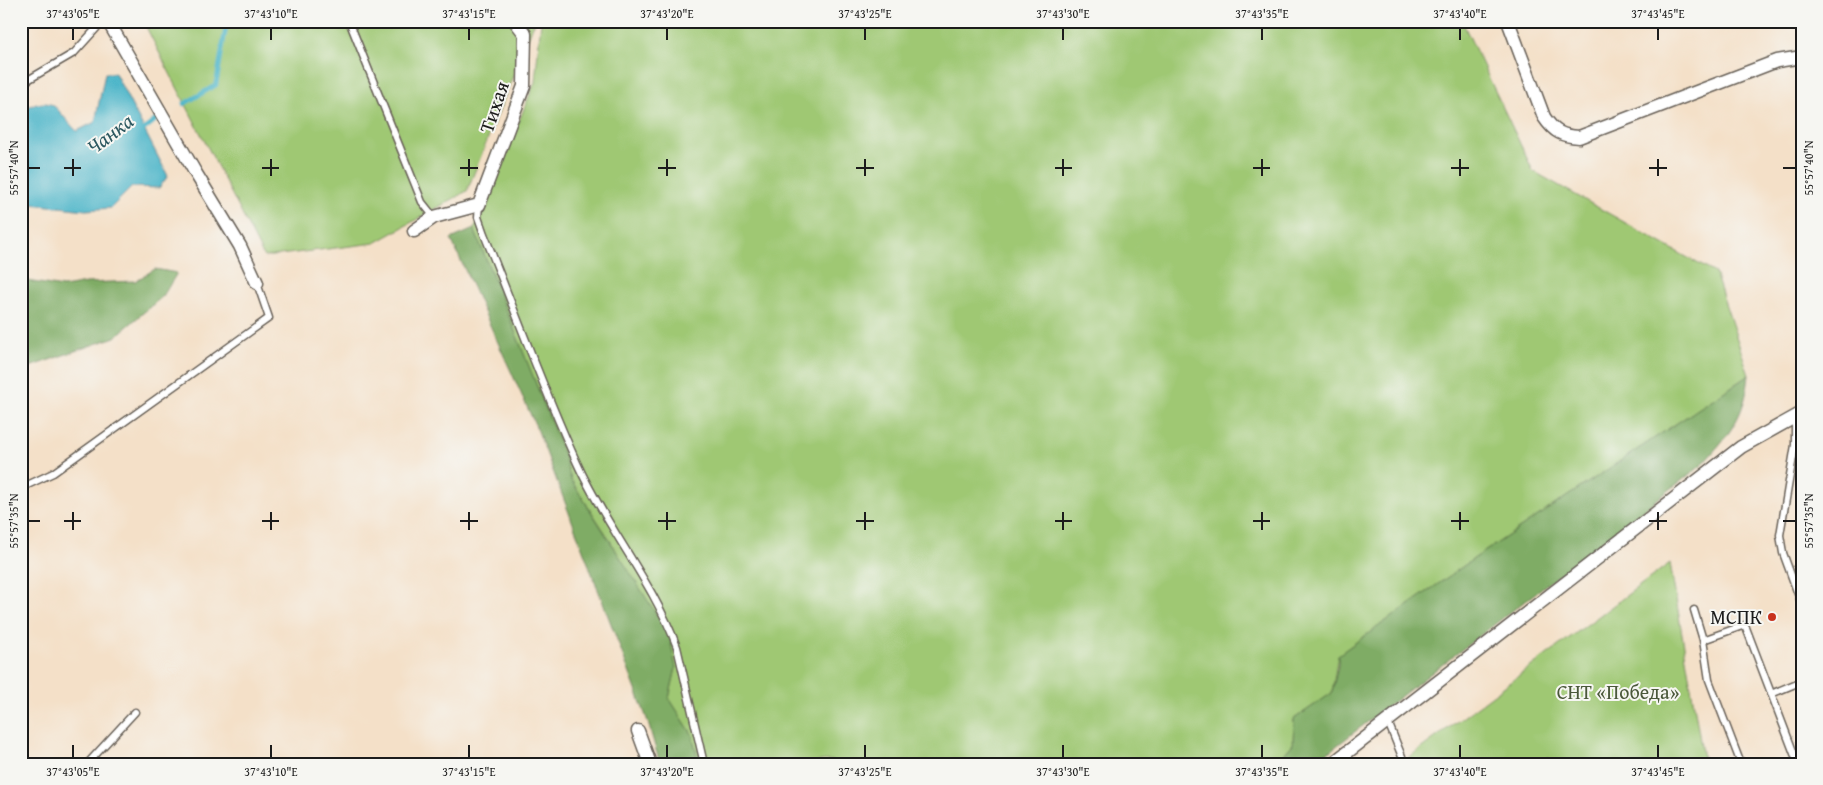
<svg xmlns="http://www.w3.org/2000/svg" width="1823" height="785" font-family="'Gentium Book Plus',serif">
  <style>
    .green { fill: #9fc873; stroke: #5e7248 }
    .forest { fill: #7fac65; stroke: #4e6440 }
    .water { fill: #4ab4c8; stroke: #336872 }
    .lines { fill: none; stroke-linecap: round; stroke-linejoin: round }
    .stream { stroke: #4ab4c8; stroke-width: 4.5 }
    .service-casing { stroke: #686158; stroke-width: 9 }
    .minor-casing { stroke: #686158; stroke-width: 15 }
    .service { stroke: #fff; stroke-width: 6 }
    .minor { stroke: #fff; stroke-width: 12 }
    .ticks { fill: none; stroke: #1c1c1c; stroke-width: 2 }
    .poi-dot { fill: #c8321e; stroke: #f6f6f2; stroke-width: 2 }
    .labels { text-anchor: middle; stroke-width: 4; stroke-linejoin: round; paint-order: stroke }
    .street-label { font-size: 20px; fill: #1c1c1c; stroke: #f6f6f2 }
    .poi-label { font-size: 20px; fill: #1c1c1c; stroke: #f6f6f2; text-anchor: end }
    .park-label { font-size: 20px; fill: #4a583a; stroke: #f6f6f2 }
    .water-label { font-size: 21px; font-style: italic; fill: #2e5961; stroke: #f6f6f2 }
    .neatline { fill: none; stroke: #1c1c1c; stroke-width: 2 }
    .ticks-label { font-size: 12px; text-anchor: middle; fill: #1c1c1c }
  </style>
  <rect width="100%" height="100%" fill="#f6f6f2"/>
  <filter id="ink" filterUnits="userSpaceOnUse"><feTurbulence type="fractalNoise" baseFrequency=".02" numOctaves="2"/><feDisplacementMap in="SourceGraphic" scale="10" xChannelSelector="R" yChannelSelector="G"/><feConvolveMatrix kernelMatrix="1 2 1 2 8 2 1 2 1" color-interpolation-filters="sRGB"/></filter>
  <filter id="wash" filterUnits="userSpaceOnUse"><feTurbulence type="fractalNoise" baseFrequency=".0096" numOctaves="4" result="noise"/><feDisplacementMap in="SourceGraphic" scale="20" xChannelSelector="R" yChannelSelector="G"/><feGaussianBlur stdDeviation="1.12" result="paint"/><feColorMatrix in="noise" values="0 0 0 0 0 0 0 0 0 0 0 0 0 0 0 0 0 1.4 0 .05"/><feComposite in="paint" operator="in"/></filter>
  <g filter="url(#wash)">
    <rect width="100%" height="100%" fill="#f4e0c8"/>
    <path class="green" d="M 143,21 L 535,21 L 467,191 L 375,243 L 264,257 Z
      M 541,21 L 1462,21 L 1533,171 L 1715,273 L 1749,375 L 1472,560 L 1338,655 L 1332,693 L 1294,719 L 1293,744 L 1275,764 L 844,764 C 836,760 820,759 813,764 L 699,764 L 692,734 L 669,698 L 676,668 L 640,592 L 608,537 L 571,480 L 562,449 L 474,229 L 535,82 Z
      M 1670,563 L 1704,764 L 1400,764 Z"/>
    <path class="forest" d="M 474,229 L 562,449 L 571,480 L 669,634 L 676,668 L 669,698 L 692,734 L 699,764 L 660,764 L 647,719 L 538,431 L 451,239 Z
      M 155,269 L 177,273 L 163,296 L 115,337 L 21,370 L 21,280 L 63,287 L 86,283 L 135,281 Z
      M 1749,375 C 1745,418 1729,434 1702,465 L 1313,764 L 1275,764 L 1293,744 L 1294,719 L 1332,693 L 1338,665 L 1338,655 L 1472,560 Z"/>
    <path class="water" d="M 105,73 L 115,73 L 168,176 L 159,188 L 132,187 L 111,208 L 86,210 L 21,203 L 21,109 C 58,95 52,107 77,131 L 95,122 Z"/>
    <g class="lines">
      <path class="stream" d="M 184,104 L 216,85 L 227,21
        M 142,131 L 157,119"/>
    </g>
  </g>
  <g filter="url(#ink)">
    <g class="lines">
      <defs>
        <path id="service" d="M 349,21 L 422,202 L 434,217
          M 21,84 L 74,53 L 103,21
          M 479,205 L 478,217 L 484,234 C 515,310 543,389 577,463 C 606,527 653,582 677,647 L 704,764
          M 1795,417 L 1795,445 L 1780,535 L 1783,553 L 1802,605
          M 21,488 L 53,473 L 269,318 L 257,283
          M 1694,610 L 1703,640 L 1709,680 L 1741,764
          M 1703,640 L 1745,625 L 1798,764
          M 1771,694 L 1802,681
          M 1388,722 L 1405,764
          M 1547,762 L 1548,764
          M 87,764 L 135,712"/>
        <path id="minor" d="M 108,21 L 195,172 L 240,246 L 257,283
          M 1508,21 L 1544,117 C 1554,132 1562,136 1579,137 L 1777,61 L 1802,57
          M 414,231 L 434,217 L 479,205 L 524,86 L 525,34 L 515,21
          M 638,731 L 650,764
          M 1332,764 L 1741,447 L 1802,413"/>
      </defs>
      <use href="#service" class="service-casing"/>
      <use href="#minor" class="minor-casing"/>
      <use href="#service" class="service"/>
      <use href="#minor" class="minor"/>
    </g>
  </g>
  <path class="ticks" d="M 73,28 L 73,40M 271,28 L 271,40M 469,28 L 469,40M 667,28 L 667,40M 865,28 L 865,40M 1063,28 L 1063,40M 1262,28 L 1262,40M 1460,28 L 1460,40M 1658,28 L 1658,40M 73,159 L 73,176M 271,159 L 271,176M 469,159 L 469,176M 667,159 L 667,176M 865,159 L 865,176M 1063,159 L 1063,176M 1262,159 L 1262,176M 1460,159 L 1460,176M 1658,159 L 1658,176M 28,168 L 40,168M 64,168 L 81,168M 262,168 L 279,168M 460,168 L 478,168M 658,168 L 676,168M 856,168 L 874,168M 1055,168 L 1072,168M 1253,168 L 1270,168M 1451,168 L 1469,168M 1649,168 L 1667,168M 1783,168 L 1796,168M 73,512 L 73,530M 271,512 L 271,530M 469,512 L 469,530M 667,512 L 667,530M 865,512 L 865,530M 1063,512 L 1063,530M 1262,512 L 1262,530M 1460,512 L 1460,530M 1658,512 L 1658,530M 28,521 L 40,521M 64,521 L 81,521M 262,521 L 279,521M 460,521 L 478,521M 658,521 L 676,521M 856,521 L 874,521M 1055,521 L 1072,521M 1253,521 L 1270,521M 1451,521 L 1469,521M 1649,521 L 1667,521M 1783,521 L 1796,521M 73,745 L 73,758M 271,745 L 271,758M 469,745 L 469,758M 667,745 L 667,758M 865,745 L 865,758M 1063,745 L 1063,758M 1262,745 L 1262,758M 1460,745 L 1460,758M 1658,745 L 1658,758"/>
  <circle class="poi-dot" cx="1772" cy="617" r="5"/>
  <g class="labels">
    <g class="street-label">
      <text transform="translate(494 107) rotate(-71)" y="7">Тихая</text>
    </g>
    <g class="poi-label">
      <text x="1762" y="624">МСПК</text>
    </g>
    <g class="park-label">
      <text x="1618" y="699">СНТ «Победа»</text>
    </g>
    <g class="water-label">
      <text transform="translate(110 134) rotate(-37)" y="7">Чанка</text>
    </g>
  </g>
  <rect width="1823" height="785" fill="none" stroke="#f6f6f2" stroke-width="55"/>
  <rect x="28" y="28" width="1768" height="730" class="neatline"/>
  <g class="ticks-label">
    <text x="73" y="18">37°43'05"E</text>
    <text x="271" y="18">37°43'10"E</text>
    <text x="469" y="18">37°43'15"E</text>
    <text x="667" y="18">37°43'20"E</text>
    <text x="865" y="18">37°43'25"E</text>
    <text x="1063" y="18">37°43'30"E</text>
    <text x="1262" y="18">37°43'35"E</text>
    <text x="1460" y="18">37°43'40"E</text>
    <text x="1658" y="18">37°43'45"E</text>
    <text transform="translate(14 168) rotate(-90)" y="4">55°57'40"N</text>
    <text transform="translate(1809 168) rotate(-90)" y="4">55°57'40"N</text>
    <text transform="translate(14 521) rotate(-90)" y="4">55°57'35"N</text>
    <text transform="translate(1809 521) rotate(-90)" y="4">55°57'35"N</text>
    <text x="73" y="776">37°43'05"E</text>
    <text x="271" y="776">37°43'10"E</text>
    <text x="469" y="776">37°43'15"E</text>
    <text x="667" y="776">37°43'20"E</text>
    <text x="865" y="776">37°43'25"E</text>
    <text x="1063" y="776">37°43'30"E</text>
    <text x="1262" y="776">37°43'35"E</text>
    <text x="1460" y="776">37°43'40"E</text>
    <text x="1658" y="776">37°43'45"E</text>
  </g>
</svg>
